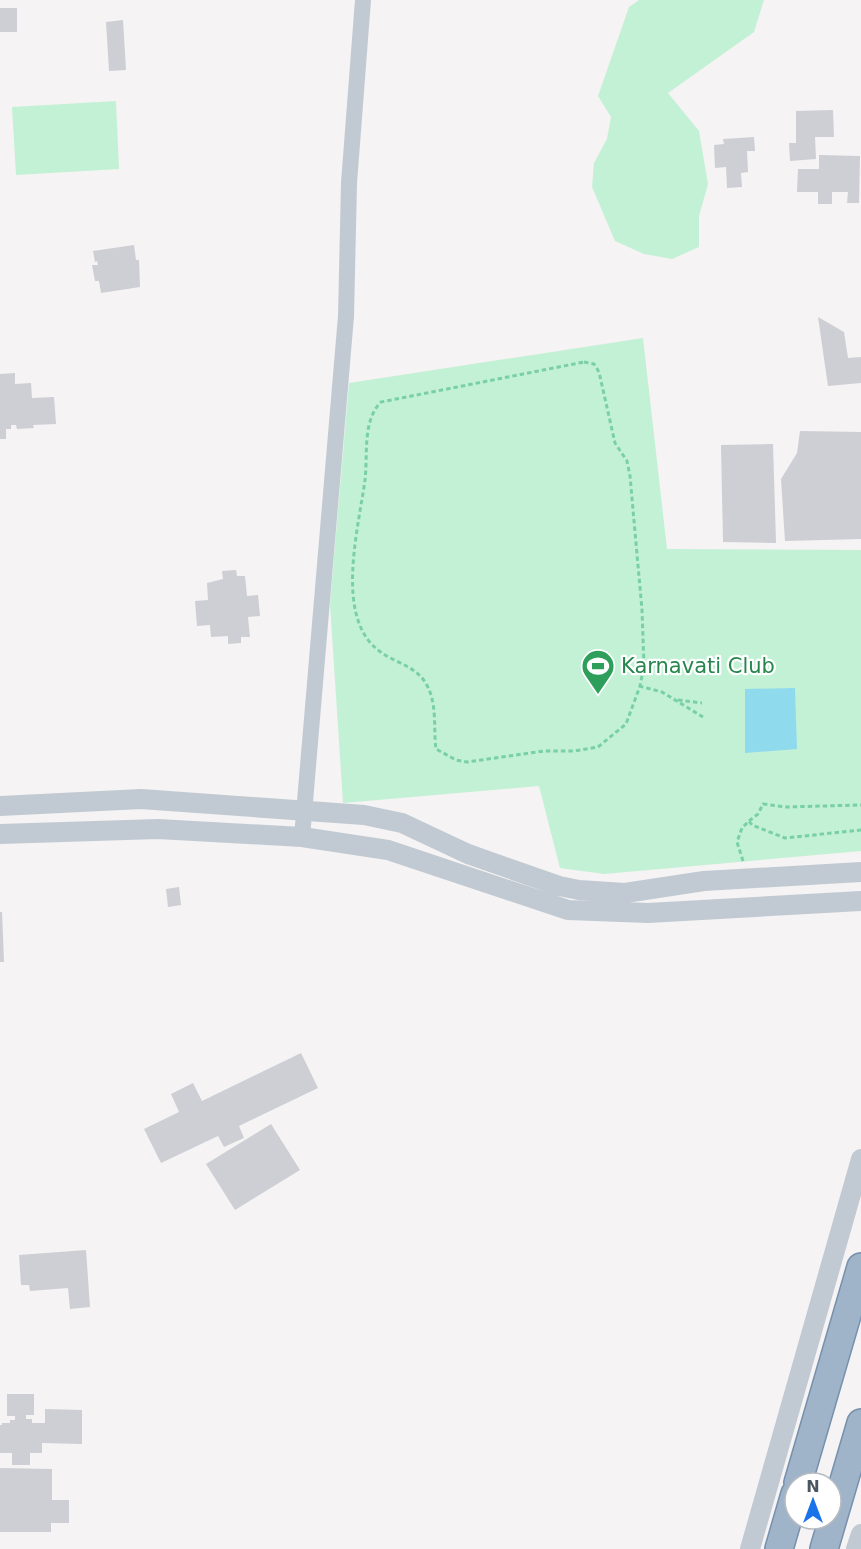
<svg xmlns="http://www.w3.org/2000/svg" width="861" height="1549" font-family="'DejaVu Sans',sans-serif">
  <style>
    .green { fill: #c3f1d5 }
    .water { fill: #90daee }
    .building { fill: #cdcfd5 }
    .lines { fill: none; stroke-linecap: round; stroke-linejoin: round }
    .trunk-casing { stroke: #7690ad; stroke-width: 30 }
    .path { stroke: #7ad0a6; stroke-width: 3; stroke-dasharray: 4.5 3; stroke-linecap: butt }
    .minor { stroke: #c1cad2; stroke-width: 16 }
    .tertiary { stroke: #c1cad2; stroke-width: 20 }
    .trunk { stroke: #9fb4c9; stroke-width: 27 }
    .labels { text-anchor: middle; stroke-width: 4.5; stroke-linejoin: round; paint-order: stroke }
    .leisure-label { font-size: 21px; fill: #27864d; stroke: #fff; text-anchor: start }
  </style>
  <rect width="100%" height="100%" fill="#f5f3f3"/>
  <path class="green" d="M 639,0 L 764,0 L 754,32 L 668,93 L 699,131 L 708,184 L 699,216 L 699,247 L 672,259 L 644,254 L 615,241 L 592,187 L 594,163 L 607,139 L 611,117 L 598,96 L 629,7 Z
    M 116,101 L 119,169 L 16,175 L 12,107 Z
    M 643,338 L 667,549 L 861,550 L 861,851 L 604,874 L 560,868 L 539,786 L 343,803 L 330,604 L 349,383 Z"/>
  <path class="water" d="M 795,688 L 797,749 L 745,753 L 745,689 Z"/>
  <path class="building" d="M 0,8 L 17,8 L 17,32 L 0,32 Z
    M 123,20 L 126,70 L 109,71 L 106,22 Z
    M 833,110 L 834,137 L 815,137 L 816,159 L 790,161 L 789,143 L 796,143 L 796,111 Z
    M 754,137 L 755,151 L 747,151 L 748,172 L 741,173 L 742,187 L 727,188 L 726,167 L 715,168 L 714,145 L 724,144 L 723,139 Z
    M 819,155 L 860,156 L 859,203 L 847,203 L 848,192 L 832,192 L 832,204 L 818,204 L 818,192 L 797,192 L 798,169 L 819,169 Z
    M 134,245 L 136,260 L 139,260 L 140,287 L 101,293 L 99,281 L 95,281 L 92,265 L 98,265 L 97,261 L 95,262 L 93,251 Z
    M 818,317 L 844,332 L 848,358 L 861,357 L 861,383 L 828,386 Z
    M 15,373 L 15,384 L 31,383 L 32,398 L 54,397 L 56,424 L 33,425 L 34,428 L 17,429 L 16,425 L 11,425 L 11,429 L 6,429 L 6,439 L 0,439 L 0,374 Z
    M 800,431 L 861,432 L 861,539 L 785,541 L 781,479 L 797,453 Z
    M 773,444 L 776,543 L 723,542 L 721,445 Z
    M 236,570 L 237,576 L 245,576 L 247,596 L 258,595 L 260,616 L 248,617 L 250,637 L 241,637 L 241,643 L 228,644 L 228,636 L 211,637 L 210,625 L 197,626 L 195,601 L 208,600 L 207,583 L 223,579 L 222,571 Z
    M 179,887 L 181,905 L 168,907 L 166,889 Z
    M 0,912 L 2,912 L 4,962 L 0,962 Z
    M 301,1053 L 318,1088 L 239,1126 L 244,1138 L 224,1147 L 218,1136 L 161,1163 L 144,1129 L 179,1112 L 171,1094 L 193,1083 L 202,1101 Z
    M 271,1124 L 300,1170 L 235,1210 L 206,1164 Z
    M 86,1250 L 90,1307 L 70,1309 L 68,1288 L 30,1291 L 29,1285 L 21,1285 L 19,1255 Z
    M 7,1394 L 34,1394 L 34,1415 L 26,1415 L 26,1419 L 32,1419 L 32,1423 L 45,1423 L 45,1409 L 82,1410 L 82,1444 L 42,1443 L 42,1453 L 30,1453 L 30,1465 L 12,1465 L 12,1453 L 0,1453 L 0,1425 L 2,1425 L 2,1423 L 10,1423 L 10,1420 L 15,1420 L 15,1416 L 7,1416 Z
    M 0,1468 L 52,1469 L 52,1500 L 69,1500 L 69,1523 L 51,1523 L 51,1532 L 0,1532 Z"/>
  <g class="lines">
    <defs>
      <path id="trunk" d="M 798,1483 L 861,1267
        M 779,1549 L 795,1494
        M 824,1549 L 861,1423"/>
    </defs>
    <use href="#trunk" class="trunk-casing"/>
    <path class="path" d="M 584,362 L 594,364 L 599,372 L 615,443 L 627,461 L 630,476 L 642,610 L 644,666 L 640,686 L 626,724 L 598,747 L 574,751 L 544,751 L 467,762 L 456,760 L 436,749 C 433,727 438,702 425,682 C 410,659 378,663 362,630 C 342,590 359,523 365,480 C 368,455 362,421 381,402 Z
      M 639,686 L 662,692 L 703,717
      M 678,700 L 702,703
      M 749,821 L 758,814 L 763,804 L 786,807 L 861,805
      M 743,861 L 737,842 L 742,828 L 749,821 L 752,825 L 785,838 L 861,830"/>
    <path class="minor" d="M 302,837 L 346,316 L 349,183 L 363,0"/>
    <path class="tertiary" d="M 0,806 L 141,799 L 364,815 L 402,823 L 468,854 L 559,886 L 579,890 L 625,893 L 704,881 L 861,872
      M 0,834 L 158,829 L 302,837 L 388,850 L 568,910 L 648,913 L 861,901
      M 750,1549 L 861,1159
      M 856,1549 L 861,1534"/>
    <use href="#trunk" class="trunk"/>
  </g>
  <defs>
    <symbol id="stadium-pin" viewBox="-11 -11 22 30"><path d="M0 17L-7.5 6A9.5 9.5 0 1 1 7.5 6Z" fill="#2e9e5b" stroke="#fff"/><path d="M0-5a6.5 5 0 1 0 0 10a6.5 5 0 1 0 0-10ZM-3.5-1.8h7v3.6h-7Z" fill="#fff"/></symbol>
  </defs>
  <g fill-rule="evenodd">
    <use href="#stadium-pin" x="579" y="647" width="38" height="52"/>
  </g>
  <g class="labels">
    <g class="leisure-label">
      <text x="621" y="673">Karnavati Club</text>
    </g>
  </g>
  <g transform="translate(813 1501)"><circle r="28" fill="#ffffff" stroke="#b7bbc0" stroke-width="1.5"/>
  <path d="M0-4.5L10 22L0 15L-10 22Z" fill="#1a73e8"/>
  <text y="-9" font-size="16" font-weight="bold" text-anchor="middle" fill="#4a5661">N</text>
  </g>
</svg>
